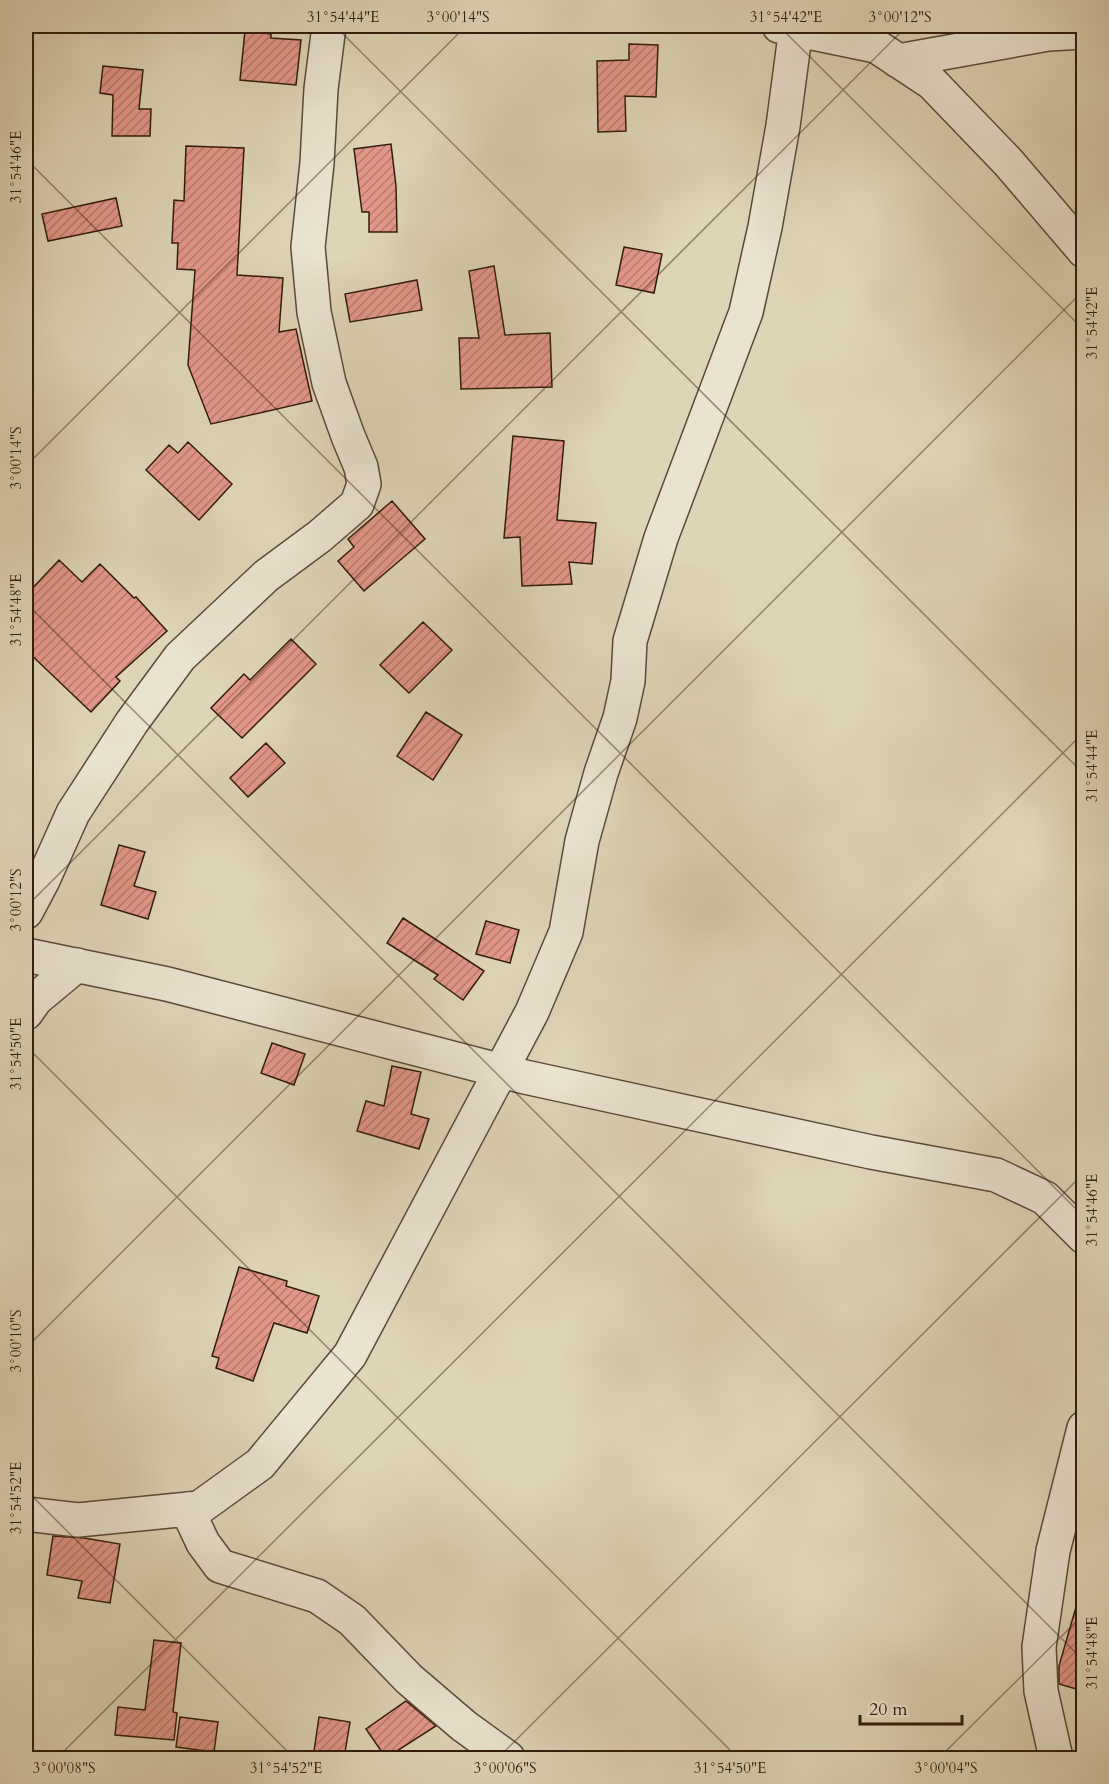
<svg xmlns="http://www.w3.org/2000/svg" width="1109" height="1784" font-family="Cardo,serif">
  <style>
    .building { fill: url(#building-hatch); stroke: #301c0a; stroke-width: 1.5 }
    .lines { fill: none; stroke-linecap: round; stroke-linejoin: round }
    .minor-casing { stroke: #5c4a35; stroke-width: 36 }
    .minor { stroke: #eae3d0; stroke-width: 33 }
    .ticks { fill: none; stroke: #301c0a; stroke-width: 1.5; stroke-opacity: 0.45 }
    .neatline { fill: none; stroke: #301c0a; stroke-width: 2 }
    .ticks-label { font-size: 15px; text-anchor: middle; fill: #301c0a }
  </style>
  <defs>
    <pattern id="building-hatch" width="6" height="6" patternUnits="userSpaceOnUse" patternTransform="scale(1.5)"><rect width="6" height="6" fill="#e39789"/><path d="M-1 1l2-2M0 6l6-6M5 7l2-2" fill="none" stroke="#b87a6e"/></pattern>
  </defs>
  <rect width="100%" height="100%" fill="#ded4b6"/>
  <filter id="stains"><feTurbulence type="fractalNoise" baseFrequency=".00333" numOctaves="4"/><feColorMatrix values="0 0 0 0 .2 0 0 0 0 .09 0 0 0 0 .02 0 0 0 .5 -.17"/></filter>
  <radialGradient id="worn" r=".72"><stop offset=".6" stop-color="#630" stop-opacity="0"/><stop offset="1" stop-color="#630" stop-opacity=".3"/></radialGradient>
  <path class="building" d="M 245,31 L 271,34 L 271,38 L 301,40 L 296,85 L 240,80 Z
    M 629,44 L 658,45 L 656,97 L 625,96 L 626,131 L 598,132 L 597,61 L 629,60 Z
    M 103,66 L 143,70 L 139,109 L 151,109 L 150,136 L 112,136 L 113,95 L 100,93 Z
    M 391,144 L 396,186 L 397,232 L 369,232 L 369,212 L 362,212 L 354,149 Z
    M 186,146 L 244,148 L 237,275 L 283,278 L 279,332 L 296,329 L 312,401 L 211,424 L 188,365 L 195,270 L 177,269 L 178,243 L 172,243 L 174,200 L 184,201 Z
    M 116,198 L 122,226 L 48,241 L 42,214 Z
    M 624,247 L 662,254 L 654,293 L 616,285 Z
    M 494,266 L 505,335 L 550,333 L 552,387 L 461,389 L 459,338 L 479,338 L 469,271 Z
    M 417,280 L 422,310 L 350,322 L 345,294 Z
    M 513,436 L 564,441 L 557,520 L 596,523 L 592,564 L 569,562 L 572,584 L 522,586 L 520,537 L 504,538 Z
    M 188,442 L 232,484 L 199,520 L 146,470 L 169,445 L 178,453 Z
    M 392,501 L 425,539 L 364,591 L 338,561 L 354,547 L 348,539 Z
    M 59,560 L 82,582 L 100,564 L 134,598 L 136,597 L 167,631 L 116,677 L 120,681 L 91,712 L 26,650 L 26,595 Z
    M 423,622 L 452,650 L 409,693 L 380,665 Z
    M 291,639 L 316,664 L 242,738 L 211,708 L 244,674 L 250,680 Z
    M 426,712 L 462,735 L 433,780 L 397,756 Z
    M 266,743 L 285,763 L 248,797 L 230,778 Z
    M 119,845 L 145,852 L 134,886 L 156,892 L 148,919 L 101,905 Z
    M 403,918 L 484,971 L 463,1000 L 434,979 L 438,975 L 387,943 Z
    M 486,921 L 519,930 L 510,963 L 476,954 Z
    M 272,1043 L 305,1054 L 294,1085 L 261,1073 Z
    M 392,1066 L 421,1072 L 411,1114 L 429,1119 L 419,1149 L 357,1131 L 366,1101 L 384,1106 Z
    M 239,1267 L 287,1281 L 286,1286 L 319,1296 L 307,1333 L 274,1323 L 253,1381 L 216,1368 L 219,1358 L 212,1356 Z
    M 53,1536 L 84,1538 L 120,1544 L 110,1603 L 78,1598 L 82,1581 L 47,1575 Z
    M 1076,1607 L 1083,1608 L 1083,1691 L 1059,1684 L 1059,1666 Z
    M 154,1640 L 181,1643 L 173,1712 L 177,1713 L 174,1740 L 115,1735 L 118,1707 L 145,1710 Z
    M 406,1701 L 436,1726 L 386,1758 L 366,1729 Z
    M 180,1717 L 218,1722 L 214,1752 L 176,1747 Z
    M 319,1717 L 350,1722 L 344,1758 L 313,1758 Z"/>
  <g class="lines">
    <defs>
      <path id="minor" d="M 779,26 L 876,46 L 932,83 L 1008,162 L 1084,251
        M 898,61 L 1048,34 L 1084,32
        M 26,912 L 43,880 L 73,813 L 132,722 L 180,657 L 266,576 L 320,536 L 357,504 L 364,484 L 361,467 L 348,436 L 329,383 L 314,312 L 308,247 L 317,163 L 321,89 L 329,26
        M 26,955 L 167,984 L 525,1077 L 871,1152 L 996,1175 L 1045,1198 L 1084,1237
        M 26,1013 L 36,999 L 77,965
        M 187,1509 L 203,1543 L 220,1566 L 317,1596 L 352,1620 L 409,1679 L 464,1726 L 508,1758
        M 26,1514 L 78,1520 L 199,1508 L 260,1464 L 350,1355 L 532,1012 L 566,932 L 582,841 L 601,773 L 620,718 L 628,681 L 630,641 L 661,538 L 746,312 L 765,227 L 783,126 L 796,28
        M 1056,1758 L 1041,1691 L 1039,1647 L 1053,1551 L 1084,1428"/>
    </defs>
    <use href="#minor" class="minor-casing"/>
    <use href="#minor" class="minor"/>
  </g>
  <path class="ticks" d="M 335,26 L 1084,774M 779,26 L 1084,330M 26,159 L 1084,1217M 26,466 L 466,26M 26,603 L 1084,1661M 26,907 L 907,26M 26,1046 L 738,1758M 26,1348 L 1084,290M 26,1490 L 294,1758M 57,1758 L 1084,732M 498,1758 L 1084,1173M 939,1758 L 1084,1614"/>
  <rect width="1109" height="1784" fill="none" stroke="#ded4b6" stroke-width="66"/>
  <path d="M860 1715v9h102v-9" fill="none" stroke="#301c0a" stroke-width="3"/>
  <text x="869" y="1715" font-size="18" fill="#301c0a" stroke="#eae3d0" stroke-width="4.5" paint-order="stroke">20 m</text>
  <rect x="33" y="33" width="1043" height="1718" class="neatline"/>
  <g class="ticks-label">
    <text x="343" y="22">31°54'44"E</text>
    <text x="458" y="22">3°00'14"S</text>
    <text x="786" y="22">31°54'42"E</text>
    <text x="900" y="22">3°00'12"S</text>
    <text transform="translate(16 167) rotate(-90)" y="5">31°54'46"E</text>
    <text transform="translate(1092 323) rotate(-90)" y="5">31°54'42"E</text>
    <text transform="translate(16 458) rotate(-90)" y="5">3°00'14"S</text>
    <text transform="translate(16 610) rotate(-90)" y="5">31°54'48"E</text>
    <text transform="translate(1092 766) rotate(-90)" y="5">31°54'44"E</text>
    <text transform="translate(16 900) rotate(-90)" y="5">3°00'12"S</text>
    <text transform="translate(16 1054) rotate(-90)" y="5">31°54'50"E</text>
    <text transform="translate(1092 1210) rotate(-90)" y="5">31°54'46"E</text>
    <text transform="translate(16 1341) rotate(-90)" y="5">3°00'10"S</text>
    <text transform="translate(16 1498) rotate(-90)" y="5">31°54'52"E</text>
    <text transform="translate(1092 1653) rotate(-90)" y="5">31°54'48"E</text>
    <text x="64" y="1773">3°00'08"S</text>
    <text x="286" y="1773">31°54'52"E</text>
    <text x="505" y="1773">3°00'06"S</text>
    <text x="730" y="1773">31°54'50"E</text>
    <text x="946" y="1773">3°00'04"S</text>
  </g>
  <rect width="100%" height="100%" filter="url(#stains)"/>
  <rect width="100%" height="100%" fill="url(#worn)"/>
</svg>
